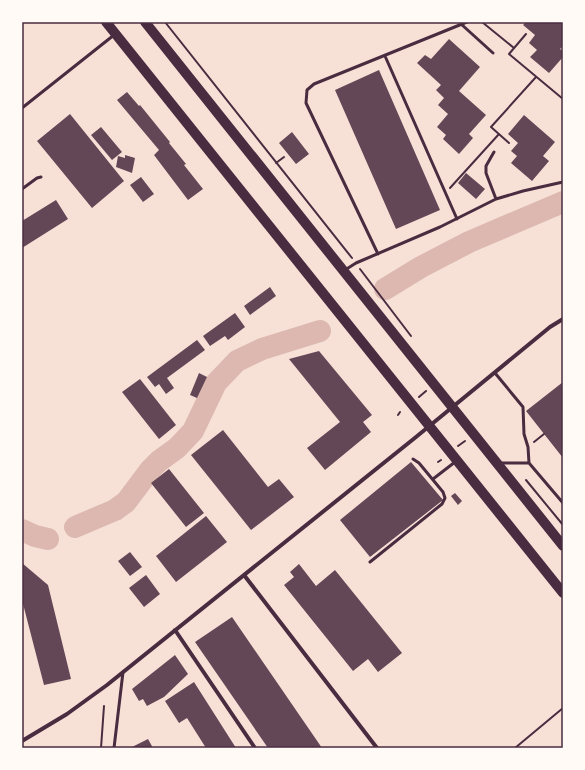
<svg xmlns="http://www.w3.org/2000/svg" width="585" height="770" font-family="Barlow,sans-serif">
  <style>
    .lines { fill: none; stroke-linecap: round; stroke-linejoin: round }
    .river { stroke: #dcb8b0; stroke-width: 22 }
    .building { fill: #644757 }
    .path { stroke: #4a2c40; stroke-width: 2 }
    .service { stroke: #4a2c40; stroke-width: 3 }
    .minor { stroke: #4a2c40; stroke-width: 4 }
    .primary { stroke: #4a2c40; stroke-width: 10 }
    .neatline { fill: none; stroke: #4a2c40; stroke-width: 1.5 }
  </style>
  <rect width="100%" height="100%" fill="#f7e1d7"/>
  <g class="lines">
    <path class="river" d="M 385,289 L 421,267 L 469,242 L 563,202
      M 75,527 L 115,510 L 126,502 L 150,470 L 159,461 L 177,448 L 193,431 L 216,383 L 237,361 L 262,349 L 320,331
      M 22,530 L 35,536 L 48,539"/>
  </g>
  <path class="building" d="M 526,22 L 563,22 L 563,46 L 560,49 L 563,51 L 563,57 L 549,73 L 530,57 L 537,50 L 529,43 L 535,35 L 523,25 Z
    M 449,39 L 480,67 L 459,91 L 486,115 L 469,134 L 473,138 L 459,154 L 443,139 L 446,135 L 437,127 L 448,114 L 438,105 L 444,98 L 436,90 L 441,85 L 417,63 L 425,55 L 431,59 Z
    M 379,70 L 440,210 L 396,229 L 335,90 Z
    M 127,92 L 139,106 L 140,105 L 170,142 L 169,143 L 186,164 L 184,165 L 203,189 L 188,200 L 154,155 L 159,150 L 117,100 Z
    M 70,114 L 124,181 L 92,208 L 37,141 Z
    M 524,115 L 555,142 L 543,156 L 549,161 L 532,181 L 511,163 L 517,156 L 511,151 L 518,143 L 508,134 Z
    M 101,127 L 122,152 L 112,160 L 91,135 Z
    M 292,132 L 309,154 L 296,164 L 279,143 Z
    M 125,155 L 135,158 L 132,173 L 116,167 L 118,156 L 125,158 Z
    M 466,173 L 485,189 L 476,199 L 458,183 Z
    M 141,177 L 154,194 L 143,202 L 130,185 Z
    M 56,200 L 68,219 L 22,248 L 22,221 Z
    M 270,287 L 276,296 L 250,315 L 244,306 Z
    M 235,313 L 245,327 L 228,340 L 225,336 L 210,346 L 203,336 Z
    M 197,340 L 205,350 L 167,378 L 174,388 L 166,394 L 159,384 L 155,387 L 147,377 Z
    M 319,351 L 372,415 L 363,422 L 371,432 L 325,470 L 307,448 L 340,422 L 289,359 Z
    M 199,373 L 207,377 L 197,398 L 190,395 Z
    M 140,379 L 176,425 L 159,439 L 122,392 Z
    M 563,382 L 563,458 L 526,411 Z
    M 223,430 L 268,487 L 279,479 L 294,497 L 251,530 L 191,455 Z
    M 411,462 L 443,500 L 370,557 L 340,520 Z
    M 169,469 L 204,513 L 186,527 L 151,483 Z
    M 455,493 L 462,501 L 458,505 L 451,496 Z
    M 206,516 L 227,542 L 176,582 L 156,556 Z
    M 130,552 L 142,567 L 130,576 L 118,561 Z
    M 22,563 L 48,585 L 71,679 L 44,685 L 22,600 Z
    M 299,564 L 316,586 L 335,570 L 402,653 L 378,672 L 368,659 L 353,671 L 284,585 L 294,577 L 290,572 Z
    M 146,575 L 160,594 L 144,607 L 129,588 Z
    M 232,617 L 322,748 L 268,748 L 195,642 Z
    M 175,655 L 188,674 L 164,697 L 147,706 L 143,699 L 139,701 L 132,689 Z
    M 194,682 L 236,748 L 206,748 L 187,718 L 179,723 L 165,701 Z
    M 148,739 L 153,748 L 130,748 Z"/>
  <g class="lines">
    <path class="path" d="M 165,22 L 352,258
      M 482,22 L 514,48
      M 526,34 L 509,54 L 563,99
      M 509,143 L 491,127 L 536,77
      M 276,163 L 284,157
      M 450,188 L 499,134
      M 360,269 L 411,336
      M 419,397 L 426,391
      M 398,415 L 400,412
      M 534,442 L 544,434
      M 458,446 L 465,441
      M 438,462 L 441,460
      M 526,480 L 563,525
      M 101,748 L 104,706
      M 515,748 L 563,708"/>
    <path class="service" d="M 461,24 L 493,53
      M 385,56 L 457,219
      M 22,108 L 114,35
      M 494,152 L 486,166 L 486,173 L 496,199
      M 22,189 L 37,178 L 41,177
      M 378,254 L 306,103 L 307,90 L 314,84 L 467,22
      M 345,270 L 356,263 L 440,227 L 496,199 L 523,191 L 563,182
      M 495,373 L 523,407 L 524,434 L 528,447 L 529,463
      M 500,463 L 529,463 L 563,503
      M 433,479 L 455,462
      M 370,562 L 442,504 L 445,498 L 443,492 L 419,463 L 413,459
      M 114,748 L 123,672"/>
    <path class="minor" d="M 244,575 L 377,748
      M 175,630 L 255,748
      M 22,741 L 67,714 L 107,685 L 416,437 L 550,327 L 563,319"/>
    <path class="primary" d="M 106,22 L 563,593
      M 145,22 L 563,546"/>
  </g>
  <rect width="585" height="770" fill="none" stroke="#fffaf5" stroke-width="46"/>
  <rect x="23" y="23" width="539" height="724" class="neatline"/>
</svg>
